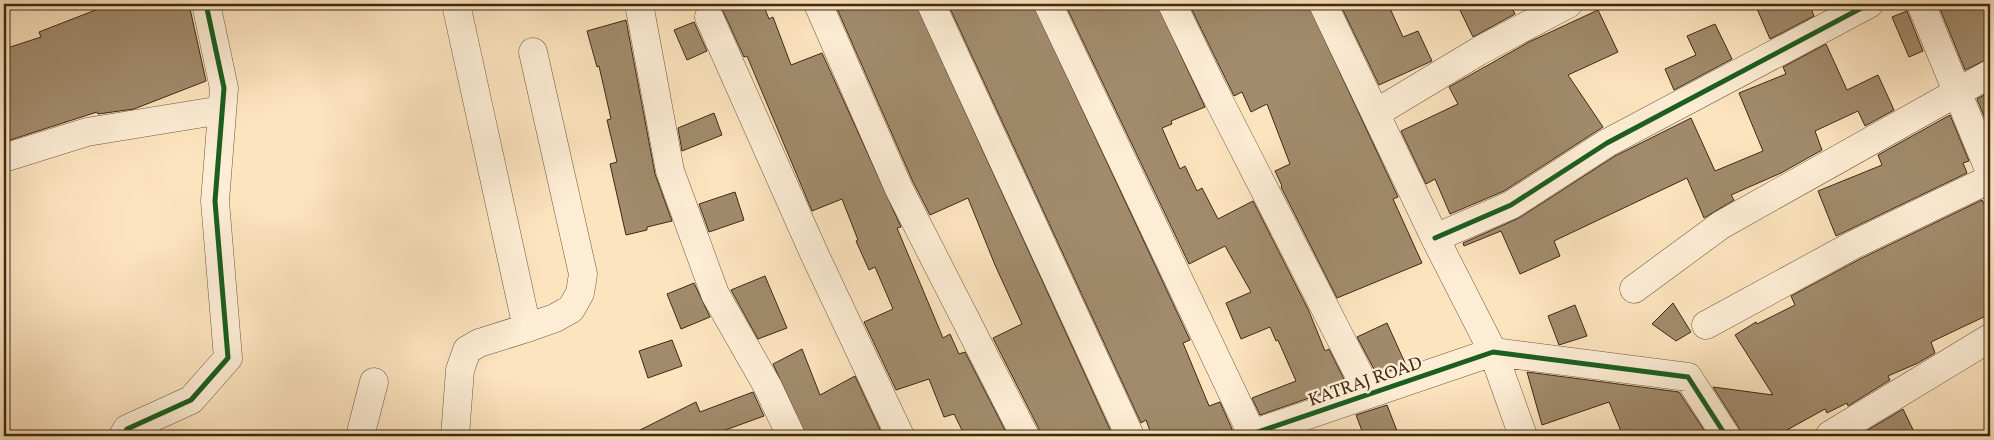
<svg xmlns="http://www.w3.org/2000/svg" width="1994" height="440" font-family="Vollkorn,serif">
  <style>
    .building { fill: #a18b6c; stroke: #3e2a14 }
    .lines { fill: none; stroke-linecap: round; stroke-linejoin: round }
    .minor-casing { stroke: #6e583e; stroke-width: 29 }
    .minor { stroke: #fdedd5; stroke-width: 28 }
    .cycleway-casing { stroke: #fdedd5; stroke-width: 8 }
    .cycleway { stroke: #1b5e20; stroke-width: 5 }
    .labels { text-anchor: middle; stroke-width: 5; stroke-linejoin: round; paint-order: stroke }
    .street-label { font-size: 18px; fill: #3e2a14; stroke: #fdedd5 }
  </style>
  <rect width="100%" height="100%" fill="#fce4be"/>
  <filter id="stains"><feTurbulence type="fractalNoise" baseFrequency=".004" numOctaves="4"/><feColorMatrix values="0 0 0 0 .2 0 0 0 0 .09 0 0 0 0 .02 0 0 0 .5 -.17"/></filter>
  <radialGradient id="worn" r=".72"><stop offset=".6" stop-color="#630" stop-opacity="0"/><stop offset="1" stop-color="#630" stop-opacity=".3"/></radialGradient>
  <path class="building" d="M 111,4 L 189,4 L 206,81 L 134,109 L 98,114 L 97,112 L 4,142 L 4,49 L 41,37 L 39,32 Z
    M 717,4 L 763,4 L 769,19 L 773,17 L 791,65 L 822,53 L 901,227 L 897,228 L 943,338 L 950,334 L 959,354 L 965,352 L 1008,436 L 965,436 L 954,414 L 944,417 L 929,379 L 896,390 L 864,322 L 893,309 L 875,267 L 869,270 L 856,241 L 858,240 L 842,199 L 812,211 L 747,56 L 744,57 L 723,11 Z
    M 835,4 L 916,4 L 1113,436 L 1041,436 L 1039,429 L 993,338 L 1022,324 L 995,265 L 968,198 L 930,215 L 913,182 Z
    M 948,4 L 1033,4 L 1190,340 L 1183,343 L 1209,406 L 1220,402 L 1232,429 L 1231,436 L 1152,436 L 1146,420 L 1141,423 Z
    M 1078,4 L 1157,4 L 1205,107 L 1171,121 L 1172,124 L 1162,128 L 1180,169 L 1185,166 L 1197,191 L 1202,188 L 1218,219 L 1253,201 L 1308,309 L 1325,351 L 1329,349 L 1347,385 L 1260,415 L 1252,398 L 1296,381 L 1278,340 L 1276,341 L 1270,327 L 1241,339 L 1226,303 L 1251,292 L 1225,246 L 1189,264 L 1067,8 Z
    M 1189,4 L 1308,4 L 1398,197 L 1393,199 L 1422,263 L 1337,298 L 1281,187 L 1282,186 L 1275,171 L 1290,164 L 1267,104 L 1251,112 L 1242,92 L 1234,96 Z
    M 1340,4 L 1388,4 L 1403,37 L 1418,31 L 1432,61 L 1379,85 Z
    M 1457,4 L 1510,4 L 1515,14 L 1473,37 Z
    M 1755,4 L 1809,4 L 1814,16 L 1770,39 Z
    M 1938,4 L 1990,4 L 1990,58 L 1965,70 Z
    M 1598,10 L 1618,52 L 1568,75 L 1603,127 L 1504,191 L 1450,214 L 1435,179 L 1426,184 L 1401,131 L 1458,104 L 1449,87 L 1529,42 Z
    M 1907,11 L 1923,51 L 1909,57 L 1892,17 Z
    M 626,20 L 655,174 L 672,221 L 647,227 L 647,230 L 626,235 L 610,164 L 617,162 L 607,120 L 611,119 L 599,66 L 597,67 L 587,31 Z
    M 694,22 L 707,51 L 687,60 L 674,30 Z
    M 1715,24 L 1732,59 L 1674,90 L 1665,69 L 1696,55 L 1687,36 Z
    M 1826,44 L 1847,90 L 1878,75 L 1894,110 L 1865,126 L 1858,111 L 1815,131 L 1822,150 L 1781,173 L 1731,195 L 1734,200 L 1704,218 L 1687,178 L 1554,241 L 1560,256 L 1520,274 L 1501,231 L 1464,246 L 1463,243 L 1519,218 L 1615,156 L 1691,118 L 1715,171 L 1763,151 L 1739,93 L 1786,74 L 1783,67 Z
    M 1990,92 L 1990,131 L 1977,99 Z
    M 714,113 L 722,135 L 682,151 L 678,128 Z
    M 1950,115 L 1969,161 L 1963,163 L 1967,173 L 1836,236 L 1818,191 L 1882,165 L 1878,155 Z
    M 735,192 L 744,220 L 709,232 L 699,204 Z
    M 1982,200 L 1990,216 L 1990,314 L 1931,342 L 1935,353 L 1918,363 L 1888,376 L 1890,380 L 1848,406 L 1847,403 L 1827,413 L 1825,409 L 1776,436 L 1741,436 L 1739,428 L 1713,387 L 1773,395 L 1735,335 L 1756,322 L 1757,324 L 1795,305 L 1791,296 L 1860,259 Z
    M 765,276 L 787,328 L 758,339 L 731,290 Z
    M 694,283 L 710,317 L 681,329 L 667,294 Z
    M 1673,303 L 1691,332 L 1676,341 L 1652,324 Z
    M 1575,305 L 1587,336 L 1559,345 L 1548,316 Z
    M 1387,323 L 1406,365 L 1377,375 L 1357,337 Z
    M 672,340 L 682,366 L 648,378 L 639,351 Z
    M 802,349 L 820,395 L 855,376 L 883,436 L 806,436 L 773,364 Z
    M 1527,372 L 1679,392 L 1708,436 L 1623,436 L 1609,402 L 1542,425 Z
    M 753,392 L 764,416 L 709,436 L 628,436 L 696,402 L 700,412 Z
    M 1387,405 L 1399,436 L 1364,436 L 1356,415 Z
    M 1903,409 L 1916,436 L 1862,436 L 1861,434 Z"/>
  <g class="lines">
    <defs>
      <path id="minor" d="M 456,4 L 527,328
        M 639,4 L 670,171 L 715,294 L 768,387 L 791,436
        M 818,4 L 899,189 L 1025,436
        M 931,4 L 1130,436
        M 1048,4 L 1252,434
        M 1172,4 L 1213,89 L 1369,394
        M 1323,4 L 1435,238 L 1493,352 L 1523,436
        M 1921,4 L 1990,172
        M 709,17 L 813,251 L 900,436
        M 1376,113 L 1479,51 L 1568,4
        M 4,158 L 87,132 L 222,110
        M 1435,238 L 1511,205 L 1607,143 L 1869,4
        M 1634,289 L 1721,225 L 1990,74
        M 1706,325 L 1853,245 L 1990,179
        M 1830,435 L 1990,338
        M 123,436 L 127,429 L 191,400 L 228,358 L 215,201 L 224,88 L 206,4
        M 360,436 L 374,382
        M 455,436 L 460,370 L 467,350 L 479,343 L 527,328 L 555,318 L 571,309 L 580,293 L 583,274 L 533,52
        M 1246,436 L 1493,352 L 1688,377 L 1726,436"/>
    </defs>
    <use href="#minor" class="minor-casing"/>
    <use href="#minor" class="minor"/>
    <defs>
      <path id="cycleway" d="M 1435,238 L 1511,205 L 1607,143 L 1869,4
        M 123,436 L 127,429 L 191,400 L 228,358 L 215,201 L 224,88 L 206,4
        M 1246,436 L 1493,352 L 1688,377 L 1726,436"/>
    </defs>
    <use href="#cycleway" class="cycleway-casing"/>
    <use href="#cycleway" class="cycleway"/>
  </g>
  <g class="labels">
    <g class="street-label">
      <text transform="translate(1365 381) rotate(-19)" y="6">KATRAJ ROAD</text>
    </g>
  </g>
  <rect width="1994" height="440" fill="none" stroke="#fce4be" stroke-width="20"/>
  <rect x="5" y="5" width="1984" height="430" fill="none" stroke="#3e2a14" stroke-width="2.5"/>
  <rect x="10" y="10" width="1974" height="420" fill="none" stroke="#3e2a14"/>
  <rect width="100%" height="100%" filter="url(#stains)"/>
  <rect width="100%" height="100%" fill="url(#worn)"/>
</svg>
